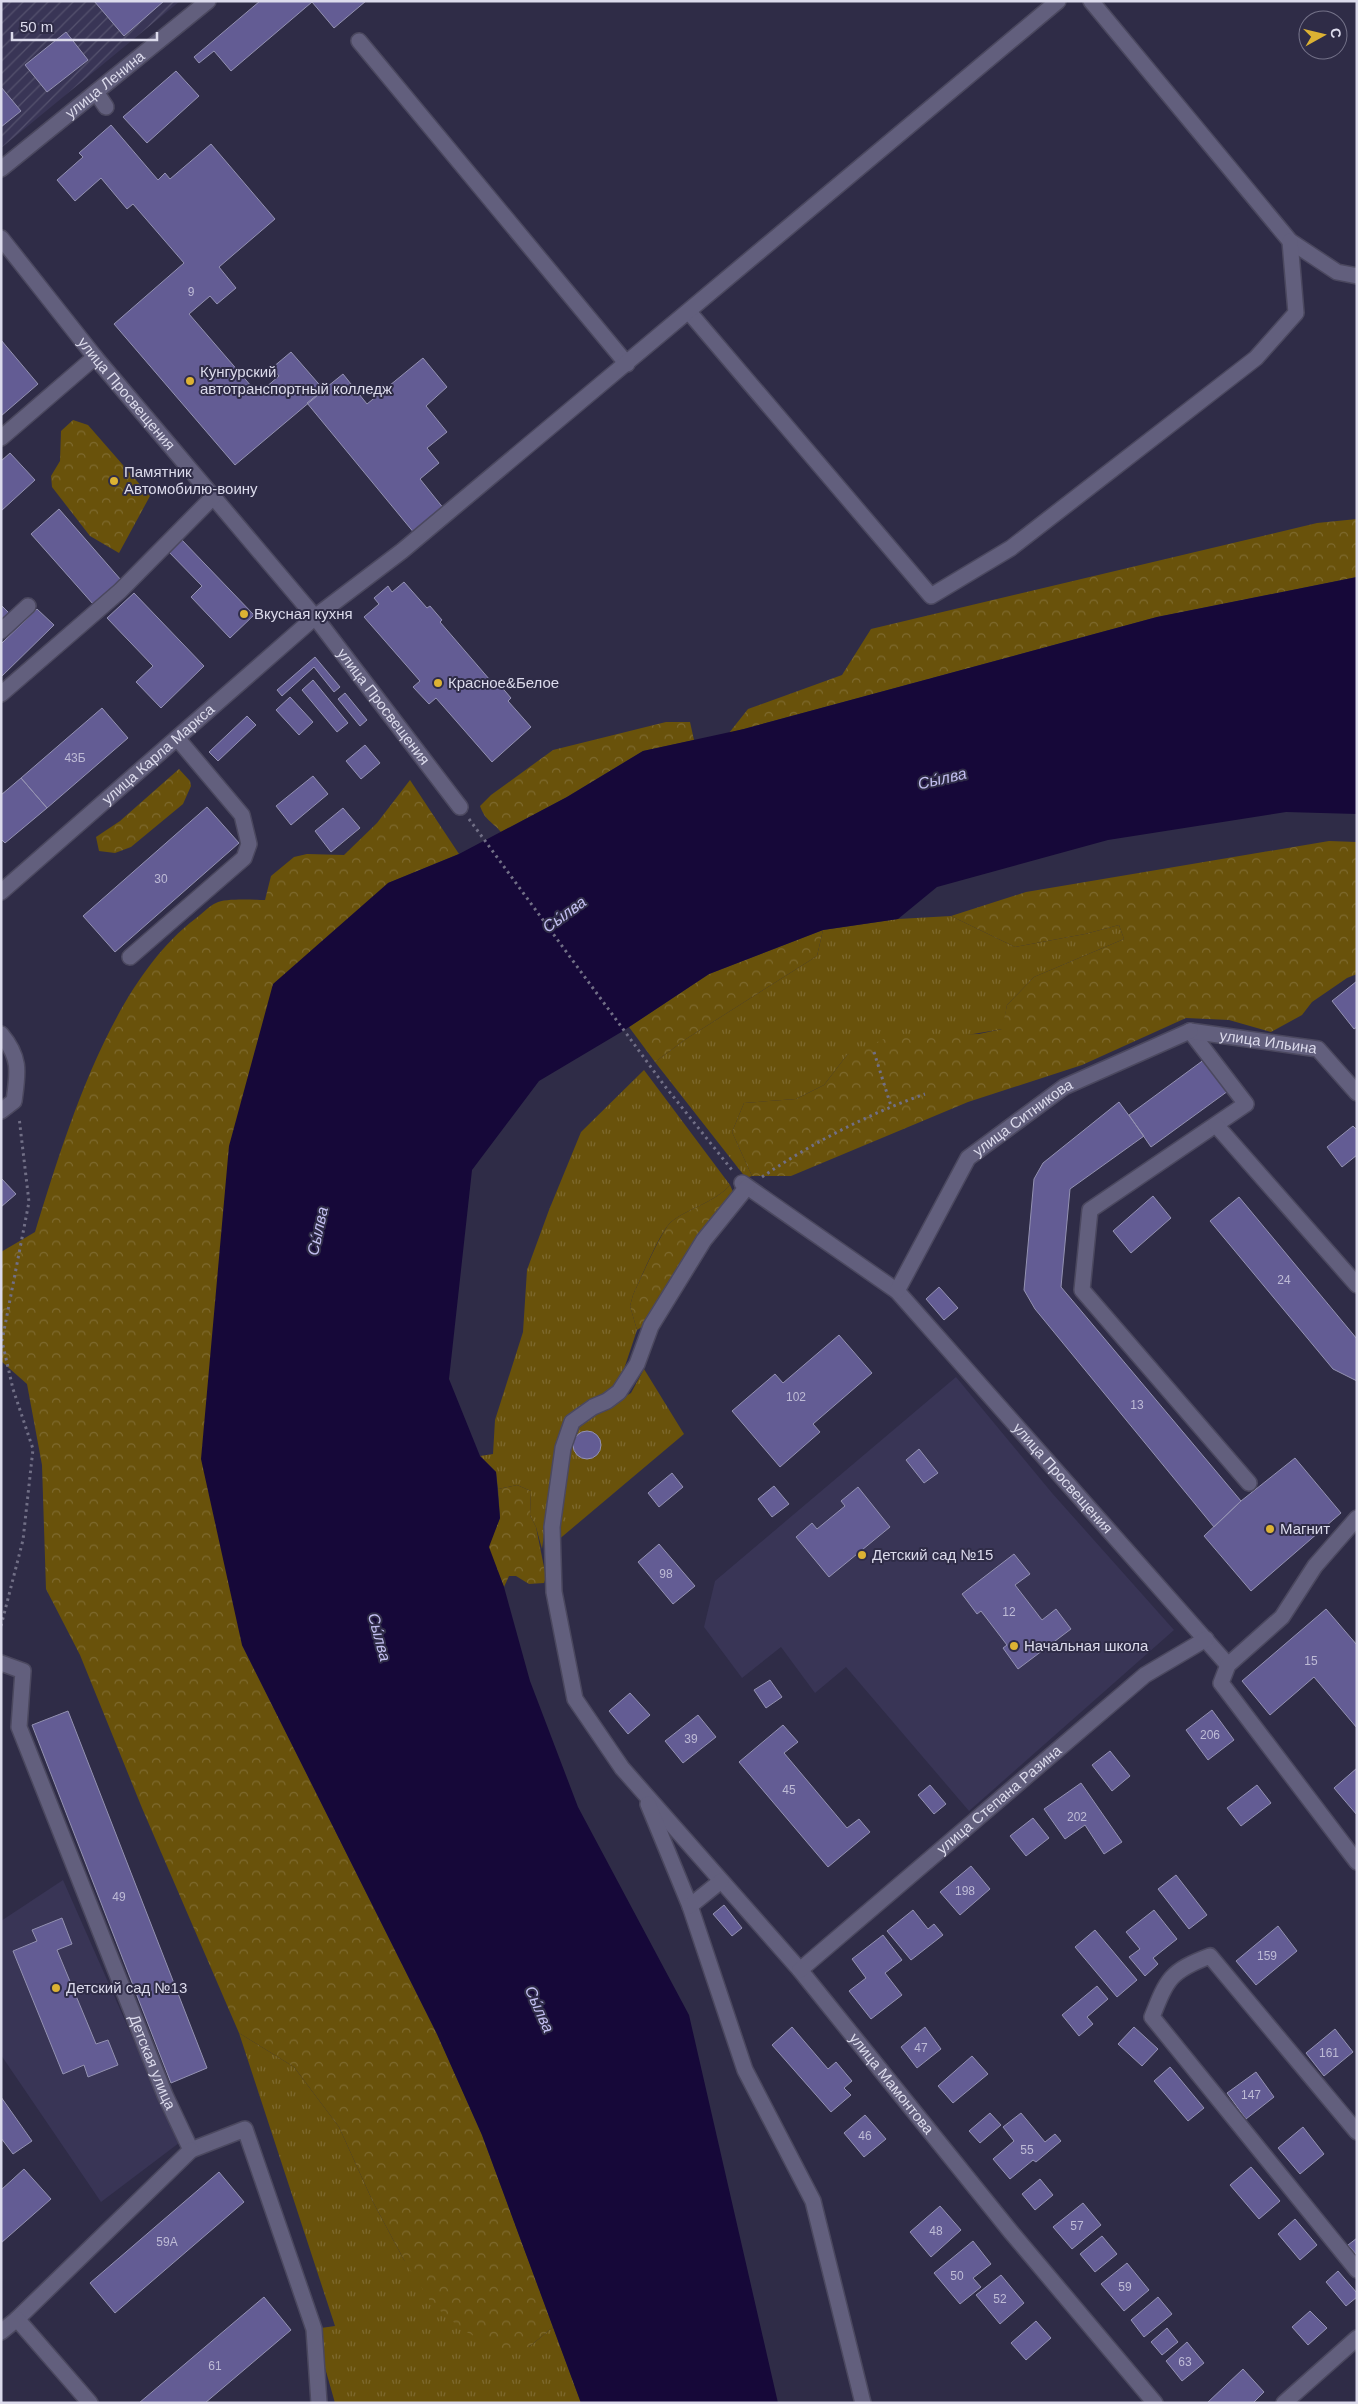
<svg xmlns="http://www.w3.org/2000/svg" width="1358" height="2404" font-family="Arial,sans-serif">
  <style>
    .built { fill: #393556 }
    .industrial { fill: url(#industrial-furrows) }
    .grass { fill: url(#grass-tufts) }
    .forest { fill: url(#forest-crowns) }
    .water { fill: #160839 }
    .building { fill: #635c94; stroke: #9492b2 }
    .lines { fill: none; stroke-linecap: round; stroke-linejoin: round }
    .minor-casing { stroke: #4b485f; stroke-width: 18 }
    .path { stroke: #716f86; stroke-width: 3; stroke-dasharray: 2.5 4; stroke-linecap: butt }
    .minor { stroke: #625f7d; stroke-width: 15 }
    .poi-dot { fill: #dcb233; stroke: #2f2c47; stroke-width: 2 }
    .labels { text-anchor: middle; stroke-width: 4; stroke-linejoin: round; paint-order: stroke }
    .number-label { font-size: 12px; fill: #bebbd6 }
    .street-label { font-size: 15px; fill: #dcdbec; stroke: #2f2c47 }
    .poi-label { font-size: 15px; fill: #dcdbec; stroke: #2f2c47; text-anchor: start }
    .water-label { font-size: 16px; font-style: italic; fill: #c3bff1; stroke: #2f2c47 }
  </style>
  <defs>
    <pattern id="industrial-furrows" width="10" height="10" patternUnits="userSpaceOnUse" patternTransform="scale(1.25)"><rect width="10" height="10" fill="#393556"/><path d="M-1 1l2-2M0 10L10 0M9 11l2-2" fill="none" stroke="#55526e"/></pattern>
    <pattern id="grass-tufts" width="24" height="20" patternUnits="userSpaceOnUse" patternTransform="scale(1.25)"><rect width="24" height="20" fill="#69520b"/><path d="M3 7l-1-3M5 7V3M7 7l1-3M15 17l-1-3M17 17v-4M19 17l1-3" fill="none" stroke="#7e6a2f"/></pattern>
    <pattern id="forest-crowns" width="20" height="18" patternUnits="userSpaceOnUse" patternTransform="scale(1.25)"><rect width="20" height="18" fill="#69520b"/><path d="M2 6a3 3 0 1 1 6 0M12 15a3 3 0 1 1 6 0" fill="none" stroke="#7e6a2f"/></pattern>
  </defs>
  <rect width="100%" height="100%" fill="#2f2c47"/>
  <path class="built" d="M 956,1377 L 1052,1493 L 1174,1630 L 969,1811 L 846,1667 L 815,1693 L 781,1647 L 742,1678 L 704,1627 L 715,1581 Z
    M 63,1880 L 179,2143 L 101,2202 L 1,2055 L 1,1921 Z"/>
  <path class="industrial" d="M 1,1 L 180,1 L 1,148 Z"/>
  <path class="grass" d="M 951,916 L 1015,947 L 1085,934 L 1119,925 L 1124,939 L 1034,977 L 1007,1005 L 1003,1029 L 847,1055 L 824,1085 L 796,1099 L 744,1103 L 732,1132 L 752,1176 L 746,1178 L 655,1062 L 686,1039 L 817,956 L 823,930 L 898,919 Z
    M 644,1070 L 730,1185 C 714,1203 690,1207 671,1222 C 661,1230 640,1280 633,1295 L 630,1306 L 637,1330 L 623,1372 L 611,1391 L 572,1415 L 557,1441 L 542,1549 L 536,1527 L 530,1515 L 531,1491 L 517,1485 L 498,1489 L 496,1472 L 480,1456 L 493,1454 L 495,1420 L 523,1332 L 527,1270 L 549,1210 L 581,1132 Z
    M 644,1369 L 684,1434 L 557,1541 L 569,1440 L 579,1423 L 631,1393 Z
    M 239,2033 L 294,2067 L 339,2127 L 373,2202 L 404,2260 L 529,2347 L 553,2327 L 581,2403 L 335,2403 L 314,2329 L 335,2326 Z"/>
  <path class="forest" d="M 73,420 L 88,425 L 150,496 L 119,553 L 90,536 L 52,487 L 51,476 L 60,461 L 61,431 Z
    M 1357,519 L 1357,577 L 1157,617 L 729,733 L 748,709 L 842,675 L 871,629 L 1317,523 Z
    M 666,722 L 690,722 L 694,740 L 643,751 L 567,797 L 501,832 C 491,820 486,822 480,806 L 491,795 L 553,750 Z
    M 179,769 L 190,781 L 191,786 L 183,804 L 131,847 L 115,853 L 99,851 L 96,837 L 120,821 Z
    M 410,780 L 459,854 L 388,883 L 242,1645 L 437,2034 L 482,2135 L 553,2327 L 529,2347 L 503,2352 L 463,2330 L 432,2304 L 404,2260 L 373,2202 L 339,2127 L 294,2067 L 239,2033 L 142,1808 L 80,1655 L 46,1589 L 42,1465 L 27,1384 L 1,1361 L 1,1252 L 35,1232 C 66,1132 110,984 195,919 C 202,914 209,906 216,903 C 225,898 254,900 265,900 L 271,876 L 294,857 L 307,854 L 344,855 L 377,823 Z
    M 1329,841 L 1357,842 L 1357,974 L 1347,978 L 1312,1002 L 1302,1015 L 1271,1032 L 1229,1020 L 1186,1018 L 1082,1065 L 968,1102 L 791,1176 L 752,1176 L 732,1132 L 744,1103 L 796,1099 L 824,1085 L 847,1055 L 891,1036 L 979,1034 L 1002,1029 L 1007,1005 L 1034,977 L 1124,939 L 1119,925 L 1085,934 L 1015,947 L 951,916 L 1026,892 Z
    M 823,930 L 817,956 L 686,1039 L 655,1062 L 629,1027 L 709,974 Z
    M 730,1185 L 734,1194 L 648,1323 L 637,1330 L 630,1306 L 633,1295 C 639,1282 663,1228 671,1222 C 690,1207 714,1203 730,1185 Z
    M 517,1485 L 531,1491 L 530,1515 L 536,1527 L 546,1577 L 544,1583 L 529,1584 L 516,1576 L 509,1576 L 504,1587 L 488,1547 L 500,1518 L 498,1489 Z"/>
  <path class="water" d="M 1357,577 L 1357,814 L 1286,812 L 1108,840 L 937,887 L 898,919 L 823,930 L 709,974 L 623,1031 L 539,1081 L 472,1170 L 449,1379 L 480,1456 L 496,1472 L 500,1518 L 489,1547 L 504,1587 L 530,1681 L 578,1807 L 689,2015 L 778,2403 L 581,2403 L 482,2135 L 437,2034 L 242,1645 L 201,1459 L 229,1146 L 273,984 L 388,883 L 459,854 L 567,797 L 643,751 L 744,729 L 1157,617 Z"/>
  <path class="building" d="M 94,1 L 164,1 L 124,36 Z
    M 260,1 L 366,1 L 334,28 L 312,2 L 231,71 L 214,51 L 199,63 L 194,57 Z
    M 66,32 L 88,60 L 47,92 L 25,65 Z
    M 176,71 L 199,96 L 147,143 L 123,117 Z
    M 1,87 L 21,111 L 1,127 Z
    M 111,125 L 158,180 L 165,173 L 170,179 L 211,144 L 275,219 L 219,267 L 236,288 L 217,304 L 210,296 L 189,314 L 258,394 L 279,376 L 272,368 L 291,352 L 324,390 L 235,465 L 114,324 L 184,263 L 133,204 L 127,209 L 101,178 L 75,201 L 57,180 L 83,157 L 79,153 Z
    M 1,340 L 38,384 L 1,416 Z
    M 423,358 L 447,387 L 426,406 L 447,432 L 427,448 L 439,463 L 420,479 L 444,509 L 415,534 L 307,403 L 343,374 L 367,404 Z
    M 10,453 L 35,480 L 1,511 L 1,461 Z
    M 59,509 L 121,580 L 93,604 L 31,534 Z
    M 180,538 L 254,615 L 230,638 L 191,597 L 202,586 L 167,550 Z
    M 404,582 L 427,608 L 430,606 L 442,620 L 440,622 L 496,687 L 499,684 L 511,698 L 508,701 L 531,727 L 492,762 L 436,698 L 429,704 L 413,687 L 420,681 L 364,617 L 379,604 L 374,598 L 388,586 L 392,592 Z
    M 134,593 L 204,666 L 161,708 L 136,682 L 153,666 L 107,618 Z
    M 1,605 L 10,614 L 1,622 Z
    M 37,609 L 54,625 L 1,677 L 1,644 Z
    M 315,657 L 340,687 L 334,692 L 314,667 L 282,696 L 277,690 Z
    M 313,680 L 348,723 L 337,732 L 302,690 Z
    M 345,693 L 367,720 L 360,726 L 338,699 Z
    M 290,697 L 313,722 L 299,735 L 276,710 Z
    M 102,708 L 128,738 L 47,808 L 21,778 Z
    M 247,716 L 256,725 L 218,761 L 209,752 Z
    M 365,745 L 380,763 L 361,779 L 346,761 Z
    M 313,776 L 328,794 L 291,825 L 276,806 Z
    M 21,778 L 47,808 L 5,843 L 1,839 L 1,795 Z
    M 207,807 L 239,843 L 115,952 L 83,916 Z
    M 343,808 L 360,828 L 331,852 L 315,831 Z
    M 1357,981 L 1357,1027 L 1354,1029 L 1332,1001 Z
    M 1205,1059 L 1228,1091 L 1151,1147 L 1129,1115 Z
    M 1119,1102 L 1144,1136 L 1070,1189 L 1061,1287 L 1241,1501 L 1214,1527 L 1035,1309 L 1024,1290 L 1034,1179 L 1043,1163 Z
    M 1353,1126 L 1357,1130 L 1357,1155 L 1342,1167 L 1327,1147 Z
    M 1,1178 L 16,1194 L 1,1207 Z
    M 1153,1196 L 1171,1218 L 1131,1253 L 1113,1231 Z
    M 1239,1197 L 1357,1339 L 1357,1381 L 1333,1369 L 1210,1221 Z
    M 939,1287 L 958,1308 L 944,1320 L 926,1299 Z
    M 839,1335 L 872,1373 L 813,1424 L 820,1432 L 780,1467 L 732,1411 L 775,1374 L 783,1383 Z
    M573 1445a14 14 0 1 1 28 0a14 14 0 1 1-28 0Z
    M 919,1449 L 938,1473 L 924,1483 L 906,1460 Z
    M 1295,1458 L 1341,1513 L 1251,1591 L 1204,1536 L 1241,1501 Z
    M 672,1473 L 683,1487 L 659,1507 L 648,1493 Z
    M 774,1486 L 789,1504 L 772,1517 L 758,1499 Z
    M 858,1487 L 890,1527 L 829,1577 L 796,1537 L 812,1523 L 817,1529 L 845,1506 L 841,1501 Z
    M 659,1544 L 695,1586 L 673,1604 L 638,1562 Z
    M 1014,1554 L 1030,1574 L 1015,1585 L 1042,1620 L 1056,1609 L 1071,1629 L 1018,1669 L 1003,1648 L 1007,1645 L 981,1611 L 977,1614 L 962,1594 Z
    M 1326,1609 L 1357,1645 L 1357,1728 L 1314,1677 L 1270,1715 L 1242,1681 Z
    M 770,1680 L 782,1697 L 766,1708 L 754,1690 Z
    M 630,1693 L 650,1715 L 628,1734 L 609,1711 Z
    M 1212,1710 L 1234,1740 L 1208,1760 L 1186,1730 Z
    M 68,1711 L 207,2068 L 171,2083 L 32,1725 Z
    M 698,1715 L 716,1737 L 683,1763 L 665,1741 Z
    M 783,1725 L 798,1742 L 784,1753 L 847,1828 L 859,1819 L 870,1832 L 828,1867 L 739,1762 Z
    M 1110,1751 L 1130,1776 L 1112,1791 L 1092,1765 Z
    M 1357,1768 L 1357,1815 L 1334,1788 Z
    M 1081,1783 L 1122,1842 L 1104,1854 L 1085,1825 L 1065,1839 L 1044,1809 Z
    M 930,1785 L 946,1804 L 934,1814 L 918,1795 Z
    M 1257,1785 L 1271,1803 L 1241,1826 L 1227,1808 Z
    M 1033,1818 L 1049,1838 L 1026,1856 L 1010,1836 Z
    M 971,1866 L 990,1889 L 960,1915 L 940,1892 Z
    M 1176,1875 L 1207,1915 L 1189,1929 L 1158,1889 Z
    M 724,1905 L 742,1928 L 732,1936 L 713,1914 Z
    M 913,1910 L 928,1929 L 934,1924 L 943,1935 L 911,1960 L 887,1931 Z
    M 1154,1910 L 1177,1939 L 1153,1958 L 1158,1964 L 1145,1976 L 1129,1957 L 1140,1949 L 1126,1932 Z
    M 62,1918 L 72,1944 L 57,1950 L 96,2044 L 108,2040 L 118,2065 L 88,2077 L 84,2065 L 63,2074 L 13,1951 L 37,1941 L 32,1930 Z
    M 1278,1926 L 1297,1951 L 1256,1985 L 1236,1961 Z
    M 1095,1930 L 1137,1980 L 1117,1997 L 1075,1947 Z
    M 883,1935 L 902,1960 L 885,1973 L 902,1995 L 871,2019 L 849,1991 L 866,1978 L 852,1959 Z
    M 1097,1986 L 1108,1999 L 1087,2017 L 1093,2024 L 1079,2036 L 1062,2015 Z
    M 792,2027 L 828,2069 L 836,2062 L 852,2081 L 844,2088 L 851,2095 L 831,2112 L 772,2045 Z
    M 925,2027 L 941,2049 L 917,2068 L 901,2047 Z
    M 1134,2027 L 1158,2049 L 1142,2066 L 1118,2044 Z
    M 1335,2029 L 1353,2052 L 1324,2076 L 1306,2053 Z
    M 972,2056 L 988,2074 L 953,2103 L 938,2086 Z
    M 1170,2067 L 1204,2108 L 1188,2121 L 1154,2081 Z
    M 1256,2072 L 1274,2097 L 1246,2119 L 1227,2093 Z
    M 1,2097 L 32,2141 L 13,2154 L 1,2138 Z
    M 990,2113 L 1001,2125 L 980,2143 L 969,2131 Z
    M 1021,2113 L 1045,2142 L 1055,2134 L 1061,2141 L 1036,2162 L 1033,2160 L 1010,2179 L 993,2159 L 1014,2141 L 1003,2127 Z
    M 865,2115 L 886,2139 L 864,2157 L 844,2133 Z
    M 1303,2127 L 1324,2154 L 1300,2174 L 1278,2148 Z
    M 1251,2167 L 1280,2201 L 1259,2219 L 1230,2185 Z
    M 24,2169 L 51,2199 L 1,2243 L 1,2190 Z
    M 219,2172 L 244,2202 L 115,2313 L 90,2283 Z
    M 1040,2179 L 1053,2195 L 1035,2210 L 1022,2194 Z
    M 1083,2203 L 1101,2225 L 1072,2249 L 1053,2227 Z
    M 940,2206 L 961,2230 L 931,2257 L 910,2232 Z
    M 1295,2219 L 1317,2245 L 1300,2260 L 1278,2234 Z
    M 1102,2236 L 1117,2254 L 1095,2272 L 1080,2254 Z
    M 1357,2238 L 1357,2255 L 1348,2245 Z
    M 973,2241 L 991,2264 L 973,2278 L 981,2287 L 960,2304 L 934,2273 Z
    M 1127,2263 L 1149,2290 L 1124,2311 L 1101,2284 Z
    M 1338,2271 L 1357,2293 L 1357,2297 L 1346,2306 L 1326,2282 Z
    M 1001,2275 L 1024,2303 L 1000,2324 L 976,2295 Z
    M 264,2297 L 291,2330 L 205,2403 L 139,2403 Z
    M 1158,2297 L 1172,2314 L 1144,2337 L 1131,2320 Z
    M 1310,2311 L 1327,2328 L 1308,2345 L 1292,2327 Z
    M 1036,2321 L 1051,2338 L 1026,2360 L 1011,2343 Z
    M 1167,2328 L 1178,2342 L 1162,2355 L 1151,2342 Z
    M 1187,2342 L 1204,2363 L 1182,2381 L 1166,2361 Z
    M 1243,2369 L 1264,2392 L 1253,2403 L 1207,2403 Z"/>
  <g class="lines">
    <defs>
      <g id="minor">
        <path d="M 1091,1 L 1290,241 L 1337,272 L 1357,276"/>
        <path d="M 359,41 L 627,364"/>
        <path d="M 96,92 L 106,107"/>
        <path id="s1" d="M 1,169 L 208,1"/>
        <path id="s2" d="M 1,238 L 95,357 L 315,617 L 460,807"/>
        <path d="M 689,312 L 931,596 L 1011,548 L 1256,358 L 1296,313 L 1290,241"/>
        <path d="M 1,438 L 95,357"/>
        <path d="M 1,631 L 28,606"/>
        <path d="M 1,694 L 120,591 L 213,497"/>
        <path id="s3" d="M 1,892 L 315,617 L 402,551 L 1058,1"/>
        <path d="M 130,957 L 244,858 L 249,844 L 242,815 L 177,738"/>
        <path d="M 1190,1031 L 1246,1104 L 1090,1210 L 1082,1290 L 1249,1483"/>
        <path id="s4" d="M 1190,1031 L 1318,1049 L 1357,1093"/>
        <path d="M 1,1034 C 21,1058 18,1072 14,1101 L 1,1111"/>
        <path d="M 1216,1125 L 1357,1285"/>
        <path id="s5" d="M 742,1183 L 897,1291 L 1228,1665"/>
        <path id="s6" d="M 747,1187 L 704,1240 L 651,1326 L 637,1364 L 619,1392 L 607,1401 L 593,1407 L 572,1422 L 563,1448 L 552,1527 L 554,1592 L 575,1699 L 622,1768 L 800,1970 L 1011,2232 L 1155,2403"/>
        <path id="s7" d="M 897,1291 L 968,1158 L 1064,1087 L 1190,1031"/>
        <path d="M 1357,1518 L 1315,1566 L 1282,1617 L 1228,1665 L 1221,1683 L 1357,1862"/>
        <path id="s8" d="M 1,1663 L 23,1671 L 19,1727 L 165,2095 L 191,2150 L 245,2129 L 314,2329 L 319,2403"/>
        <path d="M 648,1804 L 690,1906 L 745,2070 L 813,2201 L 863,2403"/>
        <path d="M 690,1906 L 721,1881"/>
        <path id="s9" d="M 800,1970 L 1145,1675 L 1206,1639"/>
        <path d="M 1357,2132 L 1210,1956 C 1170,1971 1167,1979 1152,2017 L 1357,2270"/>
        <path d="M 17,2319 L 191,2150"/>
        <path d="M 1,2332 L 17,2319 L 90,2403"/>
        <path d="M 1284,2403 L 1357,2338"/>
      </g>
    </defs>
    <use href="#minor" class="minor-casing"/>
    <path class="path" d="M 469,819 L 664,1085 L 732,1170
      M 874,1052 L 891,1106
      M 762,1177 C 812,1143 868,1114 925,1094
      M 1,1626 L 23,1540 L 33,1449 L 13,1389 L 2,1341 L 29,1202 L 19,1117"/>
    <use href="#minor" class="minor"/>
  </g>
  <g class="poi-dot">
    <circle cx="190" cy="381" r="5"/>
    <circle cx="114" cy="481" r="5"/>
    <circle cx="244" cy="614" r="5"/>
    <circle cx="438" cy="683" r="5"/>
    <circle cx="1270" cy="1529" r="5"/>
    <circle cx="862" cy="1555" r="5"/>
    <circle cx="1014" cy="1646" r="5"/>
    <circle cx="56" cy="1988" r="5"/>
  </g>
  <g class="labels">
    <g class="number-label">
      <text x="191" y="296">9</text>
      <text x="75" y="762">43Б</text>
      <text x="161" y="883">30</text>
      <text x="1284" y="1284">24</text>
      <text x="796" y="1401">102</text>
      <text x="1137" y="1409">13</text>
      <text x="666" y="1578">98</text>
      <text x="1009" y="1616">12</text>
      <text x="1311" y="1665">15</text>
      <text x="1210" y="1739">206</text>
      <text x="691" y="1743">39</text>
      <text x="789" y="1794">45</text>
      <text x="1077" y="1821">202</text>
      <text x="965" y="1895">198</text>
      <text x="119" y="1901">49</text>
      <text x="1267" y="1960">159</text>
      <text x="921" y="2052">47</text>
      <text x="1329" y="2057">161</text>
      <text x="1251" y="2099">147</text>
      <text x="865" y="2140">46</text>
      <text x="1027" y="2154">55</text>
      <text x="1077" y="2230">57</text>
      <text x="936" y="2235">48</text>
      <text x="167" y="2246">59А</text>
      <text x="957" y="2280">50</text>
      <text x="1125" y="2291">59</text>
      <text x="1000" y="2303">52</text>
      <text x="1185" y="2366">63</text>
      <text x="215" y="2370">61</text>
    </g>
    <g class="street-label">
      <text dy="5" stroke="none"><textPath href="#s1" startOffset="134">улица Ленина</textPath></text>
      <text dy="5" stroke="none"><textPath href="#s2" startOffset="200">улица Просвещения</textPath></text>
      <text dy="5" stroke="none"><textPath href="#s2" startOffset="605">улица Просвещения</textPath></text>
      <text dy="5" stroke="none"><textPath href="#s3" startOffset="209">улица Карла Маркса</textPath></text>
      <text dy="5" stroke="none"><textPath href="#s4" startOffset="79">улица Ильина</textPath></text>
      <text dy="5" stroke="none"><textPath href="#s7" startOffset="219">улица Ситникова</textPath></text>
      <text dy="5" stroke="none"><textPath href="#s5" startOffset="439">улица Просвещения</textPath></text>
      <text dy="5" stroke="none"><textPath href="#s9" startOffset="262">улица Степана Разина</textPath></text>
      <text dy="5" stroke="none"><textPath href="#s8" startOffset="440">Детская улица</textPath></text>
      <text dy="5" stroke="none"><textPath href="#s6" startOffset="1079">улица Мамонтова</textPath></text>
    </g>
    <g class="poi-label">
      <text x="200" y="377">Кунгурский<tspan x="200" dy="17">автотранспортный колледж</tspan></text>
      <text x="124" y="477">Памятник<tspan x="124" dy="17">Автомобилю-воину</tspan></text>
      <text x="254" y="619">Вкусная кухня</text>
      <text x="448" y="688">Красное&amp;Белое</text>
      <text x="1280" y="1534">Магнит</text>
      <text x="872" y="1560">Детский сад №15</text>
      <text x="1024" y="1651">Начальная школа</text>
      <text x="66" y="1993">Детский сад №13</text>
    </g>
    <g class="water-label">
      <text transform="translate(942 778) rotate(-13)" y="6">Сы́лва</text>
      <text transform="translate(564 914) rotate(-36)" y="6">Сы́лва</text>
      <text transform="translate(317 1231) rotate(-78)" y="6">Сы́лва</text>
      <text transform="translate(380 1637) rotate(75)" y="6">Сы́лва</text>
      <text transform="translate(540 2009) rotate(66)" y="6">Сы́лва</text>
    </g>
  </g>
  <rect width="1358" height="2404" fill="none" stroke="#dcdbec" stroke-width="5"/>
  <g transform="translate(1323 35) rotate(82)"><circle r="24" fill="#2f2c47" stroke="#747289"/>
  <path d="M0-4L9 19L0 12L-9 19Z" fill="#dcb233"/>
  <text y="-8" font-size="14" font-weight="bold" text-anchor="middle" fill="#dcdbec">С</text>
  </g>
  <path d="M12 32v8h145v-8" fill="none" stroke="#dcdbec" stroke-width="2.5"/>
  <text x="20" y="32" font-size="15" fill="#dcdbec" stroke="#2f2c47" stroke-width="4" paint-order="stroke">50 m</text>
</svg>
